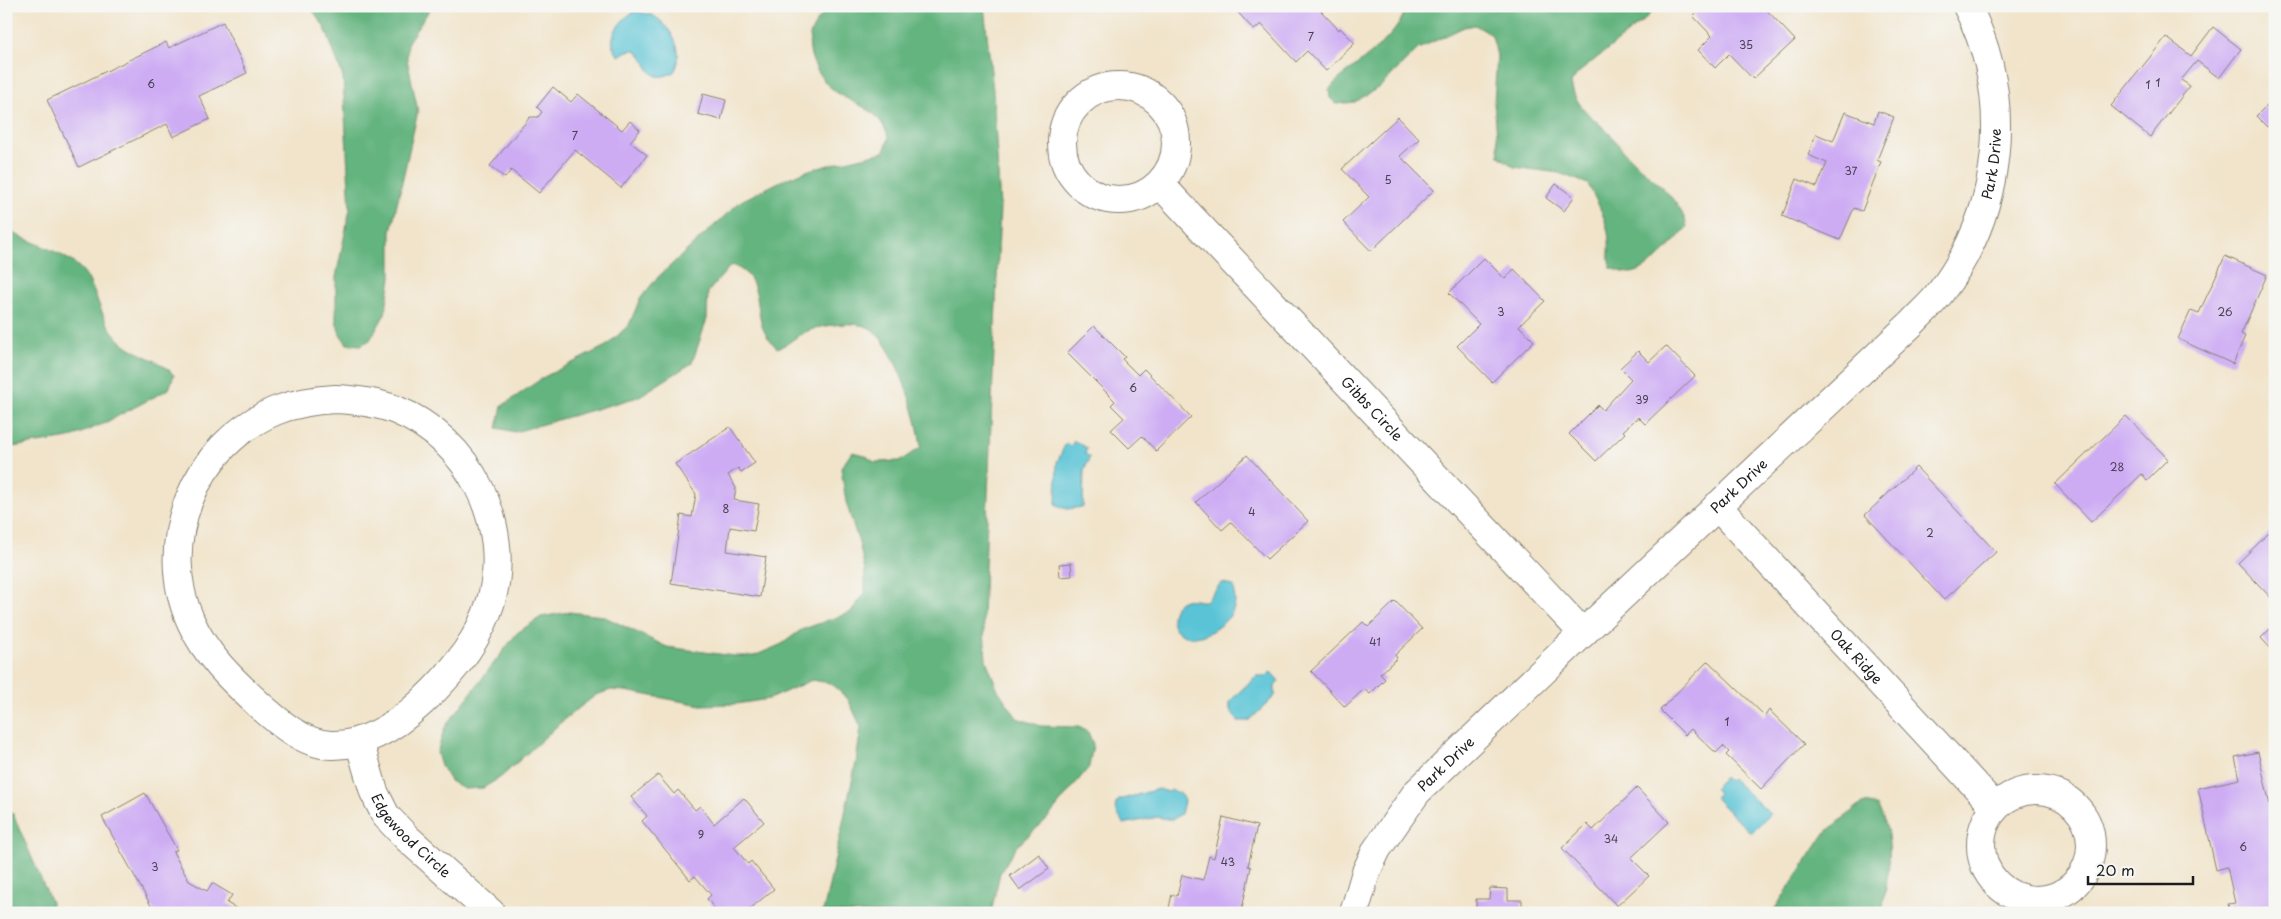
<svg xmlns="http://www.w3.org/2000/svg" width="2281" height="919" font-family="'Playpen Sans',sans-serif">
  <style>
    .forest { fill: #64b47f; stroke: #40684e }
    .water { fill: #5ac4d6; stroke: #3b7079 }
    .building { fill: #cdacf4 }
    .lines { fill: none; stroke-linecap: round; stroke-linejoin: round }
    .street-casing { stroke: #868074; stroke-width: 30 }
    .street { stroke: #fff; stroke-width: 28 }
    .labels { text-anchor: middle; stroke-width: 4.5; stroke-linejoin: round; paint-order: stroke }
    .number-label { font-size: 11px; fill: #484052 }
    .street-label { font-size: 14px; fill: #1c1c1c; stroke: #f6f6f2 }
  </style>
  <rect width="100%" height="100%" fill="#f6f6f2"/>
  <filter id="ink" filterUnits="userSpaceOnUse"><feTurbulence type="fractalNoise" baseFrequency=".02" numOctaves="2"/><feDisplacementMap in="SourceGraphic" scale="10" xChannelSelector="R" yChannelSelector="G"/><feConvolveMatrix kernelMatrix="1 2 1 2 8 2 1 2 1" color-interpolation-filters="sRGB"/></filter>
  <filter id="wash" filterUnits="userSpaceOnUse"><feTurbulence type="fractalNoise" baseFrequency=".0096" numOctaves="4" result="noise"/><feDisplacementMap in="SourceGraphic" scale="20" xChannelSelector="R" yChannelSelector="G"/><feGaussianBlur stdDeviation="1.12" result="paint"/><feColorMatrix in="noise" values="0 0 0 0 0 0 0 0 0 0 0 0 0 0 0 0 0 1.4 0 .05"/><feComposite in="paint" operator="in"/></filter>
  <g filter="url(#wash)">
    <rect width="100%" height="100%" fill="#f1e4cb"/>
    <path class="forest" d="M 310,6 L 432,6 L 408,42 L 407,59 L 418,111 L 391,231 L 391,278 L 385,314 L 370,340 L 361,345 L 347,344 L 340,334 L 336,321 L 336,277 L 350,209 L 343,77 L 325,28 Z
      M 830,6 L 984,6 L 993,90 L 1000,207 L 983,615 L 986,660 L 998,690 L 1017,718 L 1041,726 L 1079,727 L 1088,732 L 1093,744 L 1089,767 L 1047,819 L 1016,847 L 1000,873 L 991,913 L 823,913 L 856,763 L 861,727 L 848,699 L 830,683 L 812,680 L 769,699 L 736,704 L 701,705 L 625,691 L 611,690 L 596,695 L 567,717 L 501,777 L 483,788 L 464,789 L 450,781 L 441,766 L 437,753 L 445,727 L 517,633 L 541,617 L 569,612 L 603,616 L 667,647 L 734,656 L 754,656 L 782,644 L 801,630 L 851,612 L 865,593 L 865,570 L 859,543 L 846,502 L 841,468 L 852,452 L 865,455 L 874,462 L 900,461 L 921,447 C 919,420 894,340 868,327 C 862,325 851,323 845,324 C 831,325 812,327 800,335 C 791,340 788,345 777,348 C 770,341 763,332 761,322 C 756,298 759,274 731,265 L 708,292 L 707,319 L 692,363 L 638,397 L 515,432 L 497,428 L 502,406 L 544,377 L 606,346 L 629,325 L 640,299 L 657,278 L 741,201 L 783,180 L 812,169 L 884,152 L 889,138 C 878,107 860,108 836,92 C 818,79 802,49 813,28 C 817,20 824,13 830,6 Z
      M 1406,6 L 1657,6 L 1644,20 L 1577,74 L 1571,83 C 1575,106 1591,116 1607,131 C 1615,139 1621,149 1629,157 C 1649,177 1681,198 1687,227 C 1676,240 1649,272 1630,273 C 1624,273 1617,270 1611,268 C 1607,258 1610,252 1609,241 C 1608,221 1597,202 1588,184 L 1559,173 L 1514,167 L 1499,156 L 1494,103 L 1497,56 L 1492,35 L 1475,25 L 1464,27 L 1418,49 L 1381,86 L 1355,102 L 1336,104 L 1330,98 L 1329,89 C 1353,63 1399,41 1406,6 Z
      M 6,230 C 29,242 72,254 86,275 C 98,295 101,320 117,337 C 132,355 159,357 174,375 L 169,389 L 103,424 L 69,438 L 6,448 Z
      M 1865,803 L 1877,806 C 1898,838 1887,877 1882,913 L 1772,913 L 1825,833 L 1857,807 Z
      M 7,810 L 13,814 L 51,902 L 51,913 L 6,913 Z"/>
    <path class="water" d="M 634,12 C 641,13 649,13 654,16 C 672,27 686,54 674,72 C 646,87 650,60 635,50 L 627,51 L 619,56 C 603,41 620,19 634,12 Z
      M 1074,441 L 1087,448 L 1085,454 L 1090,457 L 1084,470 L 1083,507 L 1067,509 L 1056,505 L 1057,462 L 1066,443 L 1071,446 Z
      M 1222,582 L 1235,587 C 1233,595 1237,602 1233,610 C 1230,618 1222,624 1215,629 C 1176,655 1159,611 1183,601 C 1190,597 1199,602 1206,601 Z
      M 1271,672 L 1279,681 L 1275,685 L 1275,696 L 1249,721 L 1238,721 L 1230,711 L 1230,701 L 1256,676 L 1266,676 Z
      M 1724,777 L 1729,781 L 1732,778 L 1770,814 L 1751,833 L 1714,797 L 1718,793 L 1714,788 Z
      M 1158,789 L 1169,792 L 1171,790 L 1180,793 L 1184,801 L 1181,814 L 1172,820 L 1158,817 L 1123,824 C 1120,815 1110,809 1119,800 Z"/>
    <g id="blocks">
      <path class="building" d="M 1232,6 L 1322,6 L 1324,9 L 1321,11 L 1339,30 L 1340,28 L 1355,43 L 1326,71 L 1307,51 L 1296,62 L 1261,24 L 1254,30 Z
        M 1703,6 L 1763,6 L 1795,40 L 1753,79 L 1729,54 L 1715,68 L 1698,50 L 1712,36 L 1693,16 Z
        M 223,22 L 247,73 L 199,96 L 210,119 L 173,137 L 167,124 L 79,167 L 47,100 L 166,42 L 169,48 Z
        M 2213,27 L 2241,49 L 2219,78 L 2197,61 L 2181,80 L 2190,86 L 2150,137 L 2111,106 L 2166,37 L 2191,56 Z
        M 553,87 L 571,102 L 578,94 L 622,130 L 630,121 L 640,130 L 630,142 L 647,155 L 621,188 L 575,150 L 539,193 L 511,170 L 505,178 L 490,166 L 530,117 L 538,117 L 542,112 L 537,107 Z
        M 703,94 L 726,100 L 721,120 L 698,114 Z
        M 2271,101 L 2275,105 L 2275,119 L 2267,127 L 2256,116 Z
        M 1878,111 L 1894,117 L 1877,160 L 1881,162 L 1862,211 L 1854,208 L 1840,240 L 1782,216 L 1797,179 L 1817,187 L 1827,163 L 1808,155 L 1816,134 L 1833,141 L 1845,112 L 1874,123 Z
        M 1398,117 L 1419,139 L 1400,156 L 1434,190 L 1371,251 L 1343,222 L 1369,197 L 1342,169 Z
        M 1556,184 L 1574,197 L 1564,211 L 1546,198 Z
        M 2225,256 L 2267,275 L 2241,334 L 2245,336 L 2233,364 L 2178,339 L 2191,310 L 2199,313 Z
        M 1484,258 L 1505,279 L 1514,269 L 1545,301 L 1519,326 L 1534,341 L 1492,382 L 1457,346 L 1479,324 L 1449,293 Z
        M 1094,326 L 1125,357 L 1122,359 L 1138,375 L 1144,369 L 1191,417 L 1156,451 L 1142,436 L 1129,448 L 1111,430 L 1124,418 L 1111,405 L 1115,401 L 1067,353 Z
        M 1666,346 L 1695,376 L 1645,424 L 1638,417 L 1623,431 L 1625,433 L 1596,461 L 1569,434 L 1598,405 L 1603,410 L 1631,379 L 1620,368 L 1638,351 L 1649,362 Z
        M 2126,416 L 2168,459 L 2147,480 L 2142,474 L 2091,522 L 2055,484 Z
        M 730,427 L 755,463 L 741,472 L 738,468 L 728,475 L 736,488 L 734,500 L 759,504 L 754,531 L 730,527 L 727,551 L 766,557 L 760,597 L 671,583 L 681,515 L 692,517 L 696,494 L 675,464 Z
        M 1247,455 L 1308,521 L 1267,559 L 1231,522 L 1222,530 L 1196,502 Z
        M 1916,467 L 1996,552 L 1944,600 L 1865,515 Z
        M 2275,527 L 2275,602 L 2238,563 Z
        M 1071,563 L 1072,576 L 1060,577 L 1059,564 Z
        M 1395,601 L 1422,629 L 1395,655 L 1397,658 L 1380,674 L 1385,679 L 1370,694 L 1364,689 L 1345,707 L 1311,671 L 1363,622 L 1368,627 Z
        M 2275,624 L 2275,653 L 2261,638 Z
        M 1708,661 L 1765,716 L 1769,710 L 1804,744 L 1761,789 L 1726,755 L 1729,752 L 1723,746 L 1716,753 L 1691,729 L 1685,735 L 1660,710 Z
        M 2258,752 L 2275,827 L 2275,913 L 2230,913 L 2228,904 L 2235,903 L 2227,867 L 2216,870 L 2198,788 L 2240,779 L 2235,757 Z
        M 658,775 L 674,794 L 678,790 L 695,810 L 700,806 L 714,824 L 744,798 L 764,822 L 734,847 L 748,864 L 751,861 L 774,889 L 745,913 L 718,913 L 707,899 L 711,895 L 695,876 L 690,880 L 642,821 L 647,816 L 631,797 Z
        M 1637,788 L 1669,822 L 1631,858 L 1649,876 L 1617,906 L 1562,848 L 1587,824 L 1593,830 Z
        M 145,793 L 177,850 L 173,852 L 189,881 L 207,891 L 212,883 L 232,895 L 227,903 L 244,913 L 155,913 L 102,817 Z
        M 1223,817 L 1257,826 L 1248,866 L 1251,867 L 1241,913 L 1168,913 L 1172,894 L 1177,896 L 1182,875 L 1203,880 L 1209,856 L 1214,858 Z
        M 1039,854 L 1049,869 L 1020,890 L 1010,876 Z
        M 1490,888 L 1508,889 L 1508,900 L 1522,900 L 1522,913 L 1476,913 L 1476,899 L 1489,899 Z"/>
    </g>
  </g>
  <g filter="url(#ink)">
    <use href="#blocks" fill-opacity="0" stroke="#868074" stroke-width="1"/>
    <g class="lines">
      <defs>
        <g id="street">
          <circle cx="1119" cy="143" r="57"/>
          <path id="s1" d="M 1160,184 L 1583,633"/>
          <path d="M 335,399 C 356,400 376,402 396,410 C 469,439 513,525 491,601 C 479,641 452,674 422,702 C 397,725 366,746 331,745 C 302,744 276,720 256,702 C 230,678 206,655 191,622 C 155,543 194,445 275,411 C 295,403 314,400 335,399 Z"/>
          <path id="s2" d="M 1717,506 L 1995,807"/>
          <path id="s3" d="M 359,741 L 374,792 L 386,816 L 407,838 L 491,913"/>
          <circle cx="2036" cy="845" r="55"/>
          <path id="s4" d="M 1354,913 L 1366,872 L 1377,849 L 1417,792 L 1583,633 L 1912,323 C 1921,313 1932,304 1940,293 C 2003,211 2014,98 1967,6"/>
        </g>
      </defs>
      <use href="#street" class="street-casing"/>
      <use href="#street" class="street"/>
    </g>
  </g>
  <g class="labels">
    <g class="number-label">
      <text x="1311" y="41">7</text>
      <text x="1746" y="49">35</text>
      <text x="2158" y="87">1</text>
      <text x="151" y="88">6</text>
      <text x="2148" y="89">1</text>
      <text x="575" y="140">7</text>
      <text x="1851" y="175">37</text>
      <text x="1388" y="184">5</text>
      <text x="1501" y="316">3</text>
      <text x="2225" y="316">26</text>
      <text x="1133" y="392">6</text>
      <text x="1642" y="404">39</text>
      <text x="2117" y="471">28</text>
      <text x="726" y="513">8</text>
      <text x="1252" y="516">4</text>
      <text x="1930" y="537">2</text>
      <text x="1375" y="646">41</text>
      <text x="1727" y="726">1</text>
      <text x="701" y="839">9</text>
      <text x="1611" y="843">34</text>
      <text x="2243" y="851">6</text>
      <text x="1228" y="866">43</text>
      <text x="155" y="871">3</text>
    </g>
    <g class="street-label">
      <text dy="5" stroke="none"><textPath href="#s4" startOffset="1002">Park Drive</textPath></text>
      <text dy="5" stroke="none"><textPath href="#s1" startOffset="309">Gibbs Circle</textPath></text>
      <text dy="5" stroke="none"><textPath href="#s4" startOffset="582">Park Drive</textPath></text>
      <text dy="5" stroke="none"><textPath href="#s2" startOffset="205">Oak Ridge</textPath></text>
      <text dy="5" stroke="none"><textPath href="#s4" startOffset="178">Park Drive</textPath></text>
      <text dy="5" stroke="none"><textPath href="#s3" startOffset="111">Edgewood Circle</textPath></text>
    </g>
  </g>
  <rect width="2281" height="919" fill="none" stroke="#f6f6f2" stroke-width="25"/>
  <path d="M2088 876v8h105v-8" fill="none" stroke="#1c1c1c" stroke-width="2.5"/>
  <text x="2096" y="876" font-size="15" fill="#1c1c1c" stroke="#f6f6f2" stroke-width="4" paint-order="stroke">20 m</text>
</svg>
